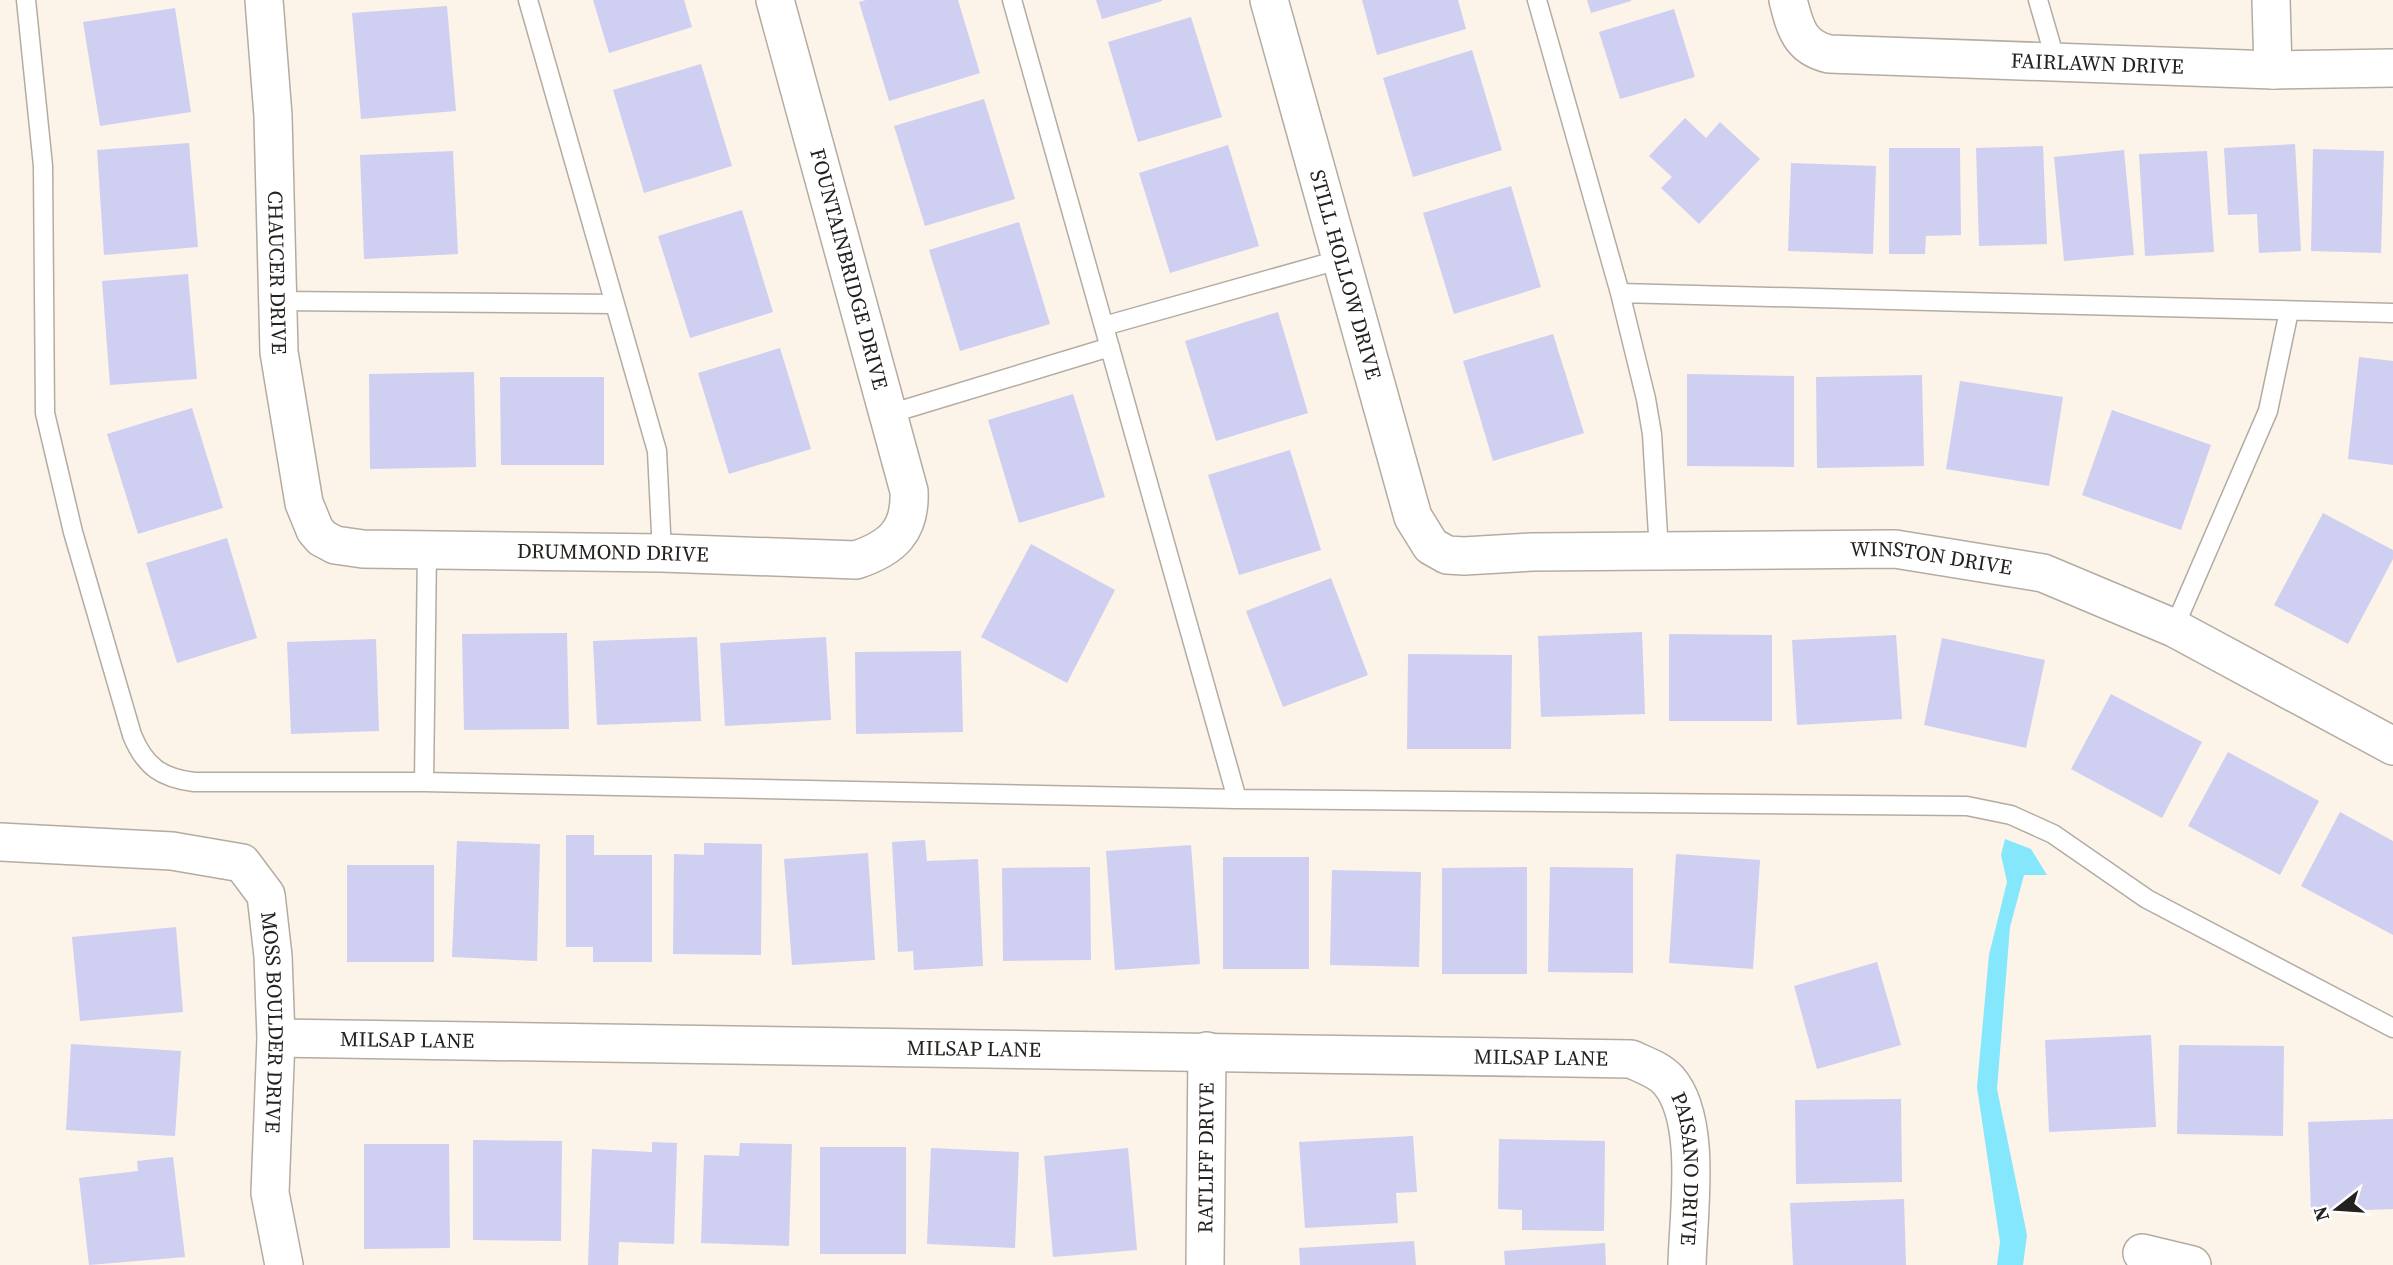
<svg xmlns="http://www.w3.org/2000/svg" width="2393" height="1265" font-family="'Source Serif 4',serif">
  <style>
    .water { fill: #84e7fc }
    .building { fill: #cfcff2 }
    .lines { fill: none; stroke-linecap: round; stroke-linejoin: round }
    .service-casing { stroke: #b4aca3; stroke-width: 21 }
    .minor-casing { stroke: #b4aca3; stroke-width: 40 }
    .service { stroke: #fff; stroke-width: 18 }
    .minor { stroke: #fff; stroke-width: 37 }
    .labels { text-anchor: middle; stroke-width: 6; stroke-linejoin: round; paint-order: stroke }
    .street-label { font-size: 21px; fill: #24211e; stroke: #fff }
  </style>
  <rect width="100%" height="100%" fill="#fcf3e9"/>
  <path class="water" d="M 2005,839 L 2031,849 L 2047,875 L 2024,875 L 2010,927 L 1997,1089 L 2027,1235 L 2023,1265 L 1997,1265 L 2000,1242 L 1977,1087 L 1989,955 L 2007,882 L 2001,855 Z"/>
  <path class="building" d="M 593,0 L 684,0 L 692,27 L 609,53 Z
    M 866,0 L 958,0 L 980,73 L 889,101 L 859,2 Z
    M 1096,0 L 1162,0 L 1162,1 L 1102,19 Z
    M 1362,0 L 1458,0 L 1466,29 L 1377,55 Z
    M 1587,0 L 1631,0 L 1631,1 L 1591,13 Z
    M 447,6 L 456,111 L 361,119 L 352,13 Z
    M 175,8 L 191,112 L 100,126 L 83,22 Z
    M 1674,9 L 1695,77 L 1620,99 L 1599,32 Z
    M 1191,17 L 1222,117 L 1138,142 L 1108,42 Z
    M 1472,50 L 1502,150 L 1413,177 L 1383,78 Z
    M 701,64 L 732,166 L 644,193 L 613,90 Z
    M 984,99 L 1015,199 L 925,226 L 894,126 Z
    M 1685,118 L 1706,138 L 1720,122 L 1760,159 L 1699,224 L 1661,188 L 1672,177 L 1649,156 Z
    M 189,143 L 198,247 L 104,255 L 97,150 Z
    M 2295,144 L 2301,251 L 2259,253 L 2257,214 L 2228,215 L 2224,148 Z
    M 1228,145 L 1259,246 L 1170,273 L 1139,173 Z
    M 2043,146 L 2047,244 L 1979,246 L 1976,148 Z
    M 1889,148 L 1960,148 L 1961,235 L 1926,236 L 1925,254 L 1889,254 Z
    M 2313,149 L 2384,151 L 2381,253 L 2311,251 Z
    M 2124,150 L 2134,255 L 2064,261 L 2054,157 Z
    M 453,151 L 458,254 L 364,259 L 360,155 Z
    M 2207,151 L 2214,252 L 2145,256 L 2139,154 Z
    M 1791,163 L 1876,166 L 1873,254 L 1788,251 Z
    M 1511,186 L 1541,287 L 1454,314 L 1423,213 Z
    M 742,210 L 773,312 L 690,338 L 658,236 Z
    M 1019,222 L 1050,324 L 960,351 L 929,250 Z
    M 188,274 L 197,379 L 110,385 L 102,281 Z
    M 1278,312 L 1308,413 L 1216,441 L 1185,341 Z
    M 1553,334 L 1584,433 L 1493,461 L 1463,361 Z
    M 780,348 L 811,449 L 729,474 L 698,373 Z
    M 2359,357 L 2393,361 L 2393,465 L 2348,459 Z
    M 474,372 L 476,467 L 370,469 L 369,374 Z
    M 1687,374 L 1794,376 L 1794,467 L 1687,466 Z
    M 1922,375 L 1924,466 L 1817,468 L 1816,377 Z
    M 500,377 L 604,377 L 604,465 L 501,465 Z
    M 1960,381 L 2063,397 L 2049,486 L 1946,469 Z
    M 1073,394 L 1105,497 L 1019,523 L 988,420 Z
    M 192,408 L 223,508 L 138,534 L 107,434 Z
    M 2112,410 L 2211,445 L 2181,530 L 2082,495 Z
    M 1290,450 L 1321,550 L 1239,575 L 1208,475 Z
    M 2323,513 L 2393,550 L 2393,559 L 2348,644 L 2274,605 Z
    M 227,538 L 257,638 L 177,663 L 146,563 Z
    M 1031,544 L 1115,590 L 1067,683 L 981,637 Z
    M 1331,578 L 1368,675 L 1283,707 L 1246,611 Z
    M 1642,632 L 1645,714 L 1541,717 L 1538,636 Z
    M 567,633 L 569,729 L 464,730 L 462,634 Z
    M 1669,634 L 1772,635 L 1772,721 L 1669,721 Z
    M 1896,635 L 1902,719 L 1797,725 L 1792,640 Z
    M 697,637 L 701,721 L 597,725 L 593,641 Z
    M 826,637 L 831,720 L 725,726 L 720,643 Z
    M 1942,638 L 2045,660 L 2026,748 L 1924,725 Z
    M 376,639 L 379,731 L 291,734 L 287,642 Z
    M 961,651 L 963,732 L 856,734 L 855,652 Z
    M 1408,654 L 1512,655 L 1511,749 L 1407,749 Z
    M 2111,694 L 2202,742 L 2162,818 L 2071,769 Z
    M 2228,752 L 2319,801 L 2280,875 L 2188,826 Z
    M 2340,812 L 2393,841 L 2393,935 L 2301,886 Z
    M 566,835 L 594,835 L 594,855 L 652,855 L 652,962 L 593,962 L 593,947 L 566,947 Z
    M 925,840 L 927,861 L 978,859 L 983,966 L 914,970 L 913,951 L 898,952 L 892,842 Z
    M 457,841 L 540,844 L 537,961 L 452,957 Z
    M 704,843 L 762,844 L 761,955 L 673,954 L 674,854 L 704,855 Z
    M 1191,845 L 1200,964 L 1115,970 L 1106,851 Z
    M 868,853 L 875,960 L 792,965 L 784,859 Z
    M 1676,854 L 1760,860 L 1753,969 L 1669,963 Z
    M 1223,857 L 1309,857 L 1309,969 L 1223,969 Z
    M 347,865 L 434,865 L 434,962 L 347,962 Z
    M 1090,867 L 1091,960 L 1003,961 L 1002,868 Z
    M 1527,867 L 1527,974 L 1442,974 L 1442,868 Z
    M 1550,867 L 1633,868 L 1633,973 L 1548,972 Z
    M 1332,870 L 1421,872 L 1419,967 L 1330,965 Z
    M 176,927 L 183,1012 L 80,1021 L 72,937 Z
    M 1877,962 L 1901,1045 L 1817,1069 L 1794,986 Z
    M 2151,1035 L 2156,1127 L 2049,1132 L 2045,1040 Z
    M 71,1044 L 181,1051 L 175,1136 L 66,1130 Z
    M 2179,1045 L 2284,1046 L 2283,1136 L 2177,1134 Z
    M 1901,1099 L 1902,1182 L 1796,1184 L 1795,1100 Z
    M 2393,1119 L 2393,1209 L 2311,1212 L 2308,1122 Z
    M 1413,1136 L 1417,1192 L 1396,1193 L 1398,1223 L 1305,1228 L 1299,1142 Z
    M 1499,1139 L 1605,1141 L 1604,1231 L 1522,1230 L 1522,1210 L 1498,1209 Z
    M 473,1140 L 562,1141 L 561,1241 L 473,1240 Z
    M 652,1142 L 677,1143 L 674,1244 L 619,1242 L 618,1265 L 588,1265 L 592,1149 L 652,1152 Z
    M 740,1143 L 792,1144 L 789,1246 L 701,1243 L 704,1155 L 739,1156 Z
    M 364,1144 L 449,1144 L 450,1248 L 364,1249 Z
    M 820,1147 L 906,1147 L 906,1254 L 820,1254 Z
    M 931,1148 L 1019,1152 L 1015,1248 L 927,1244 Z
    M 1128,1148 L 1137,1250 L 1053,1257 L 1044,1156 Z
    M 173,1157 L 185,1257 L 89,1265 L 79,1178 L 138,1171 L 137,1161 Z
    M 1904,1199 L 1906,1265 L 1793,1265 L 1790,1203 Z
    M 1414,1241 L 1416,1265 L 1300,1265 L 1299,1248 Z
    M 1605,1243 L 1606,1265 L 1505,1265 L 1504,1251 Z"/>
  <g class="lines">
    <defs>
      <path id="service" d="M 26,0 L 43,166 L 45,413 L 73,532 L 132,735 C 145,767 162,778 194,782 L 424,782 L 1237,799 L 1967,806 L 2011,815 L 2053,834 L 2147,899 L 2393,1028
        M 528,0 L 657,451 L 662,553
        M 1012,0 L 1237,799
        M 1537,0 L 1620,293 L 1646,399 L 1652,434 L 1659,552
        M 2038,0 L 2056,62
        M 1620,293 L 2393,313
        M 278,301 L 615,304
        M 1104,326 L 1342,259
        M 889,414 L 1110,347
        M 2174,628 L 2268,411 L 2289,311
        M 424,782 L 427,550"/>
      <g id="minor">
        <path id="s1" d="M 264,0 L 273,116 L 279,352 L 304,503 L 315,530 L 322,538 L 335,545 L 363,549 L 662,553 L 856,560 C 892,548 911,531 909,491 L 775,0"/>
        <path id="s2" d="M 1269,0 L 1413,517 L 1431,546 L 1447,555 L 1464,556 L 1532,552 L 1895,549 L 2043,573 L 2174,628 L 2393,746"/>
        <path id="s3" d="M 1788,0 C 1795,27 1799,47 1829,54 L 2273,70 L 2393,68"/>
        <path d="M 2271,0 L 2273,70"/>
        <path id="s4" d="M 0,842 L 172,851 L 242,863 L 266,895 L 273,956 L 276,1038 L 270,1193 L 284,1265"/>
        <path id="s5" d="M 276,1038 L 1631,1059 C 1644,1065 1659,1070 1668,1080 C 1703,1119 1688,1215 1687,1265"/>
        <path d="M 2142,1253 L 2192,1265"/>
        <path id="s6" d="M 1205,1265 L 1207,1051"/>
      </g>
    </defs>
    <use href="#service" class="service-casing"/>
    <use href="#minor" class="minor-casing"/>
    <use href="#service" class="service"/>
    <use href="#minor" class="minor"/>
  </g>
  <g class="labels">
    <g class="street-label">
      <text dy="7" stroke="none"><textPath href="#s3" startOffset="341">FAIRLAWN DRIVE</textPath></text>
      <text transform="translate(849 269) rotate(75)" y="7">FOUNTAINBRIDGE DRIVE</text>
      <text dy="7" stroke="none"><textPath href="#s1" startOffset="273">CHAUCER DRIVE</textPath></text>
      <text dy="7" stroke="none"><textPath href="#s2" startOffset="285">STILL HOLLOW DRIVE</textPath></text>
      <text dy="7" stroke="none"><textPath href="#s1" startOffset="838">DRUMMOND DRIVE</textPath></text>
      <text dy="7" stroke="none"><textPath href="#s2" startOffset="1074">WINSTON DRIVE</textPath></text>
      <text dy="7" stroke="none"><textPath href="#s4" startOffset="411">MOSS BOULDER DRIVE</textPath></text>
      <text dy="7" stroke="none"><textPath href="#s5" startOffset="131">MILSAP LANE</textPath></text>
      <text dy="7" stroke="none"><textPath href="#s5" startOffset="698">MILSAP LANE</textPath></text>
      <text dy="7" stroke="none"><textPath href="#s5" startOffset="1265">MILSAP LANE</textPath></text>
      <text dy="7" stroke="none"><textPath href="#s6" startOffset="107">RATLIFF DRIVE</textPath></text>
      <text dy="7" stroke="none"><textPath href="#s5" startOffset="1491">PAISANO DRIVE</textPath></text>
    </g>
  </g>
  <g transform="translate(2337 1209) rotate(253)" stroke="#ffffff" stroke-width="5" paint-order="stroke">
  <path d="M0-5L12 26L0 18L-12 26Z" fill="#24211e"/>
  <text y="-10" font-size="19" font-weight="bold" text-anchor="middle" fill="#24211e">N</text>
  </g>
</svg>
